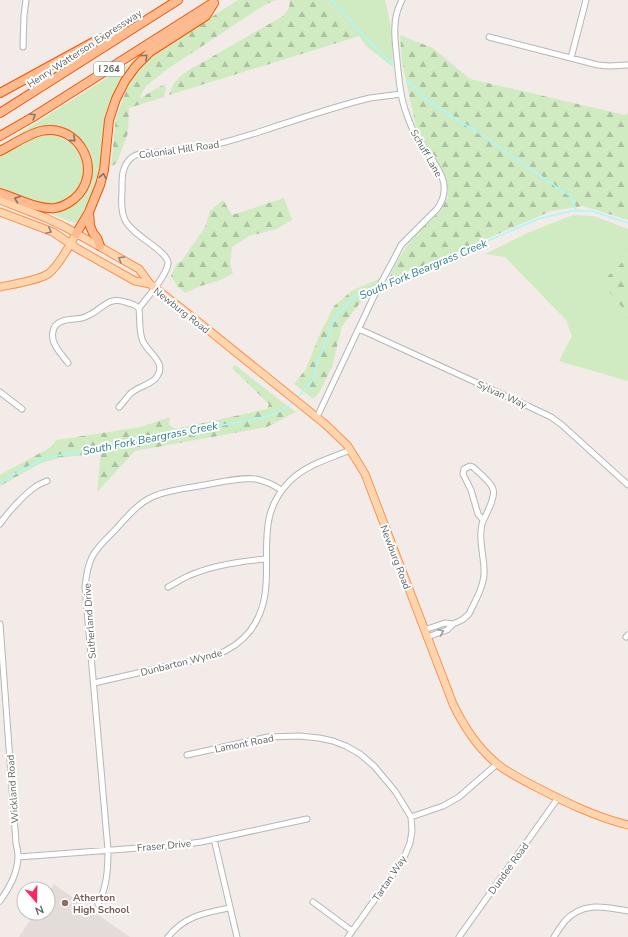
<svg xmlns="http://www.w3.org/2000/svg" width="628" height="937" font-family="'Nunito Sans',sans-serif">
  <style>
    .education { fill: #e4dcd8 }
    .green { fill: #d0ebc2 }
    .forest { fill: url(#forest-firs) }
    .lines { fill: none; stroke-linecap: round; stroke-linejoin: round }
    .stream { stroke: #a9f8ff; stroke-width: 1.5 }
    .minor-casing { stroke: #b2b8ba; stroke-width: 7 }
    .major-casing { stroke: #fe9153; stroke-width: 9 }
    .highway-casing { stroke: #f85200; stroke-width: 10 }
    .minor { stroke: #fff; stroke-width: 5 }
    .major { stroke: #ffd5ae; stroke-width: 7 }
    .highway { stroke: #ffbb90; stroke-width: 8 }
    .oneway { stroke: #7e7770 }
    .oneway2 { stroke: #8e877d }
    .oneway3 { stroke: #969c9d }
    .education-dot { fill: #8d6e63; stroke: #fff; stroke-width: 1.5 }
    .labels { text-anchor: middle; stroke-width: 4; stroke-linejoin: round; paint-order: stroke }
    .shield { fill: #fff; stroke: #8e9495; stroke-width: 1 }
    .shield-label { font-size: 9px; font-weight: bold; fill: #5e6668 }
    .street-label { font-size: 10px; fill: #5e6668; stroke: #fff }
    .education-label { font-size: 10px; font-weight: bold; fill: #785e54; stroke: #fff; text-anchor: start }
    .water-label { font-size: 11px; font-style: italic; fill: #2f7e8c; stroke: #fff }
  </style>
  <defs>
    <pattern id="forest-firs" width="22" height="20" patternUnits="userSpaceOnUse"><rect width="22" height="20" fill="#d0ebc2"/><path d="M5 1l3.5 6h-7zM16 11l3.5 6h-7z" fill="#acc2a1"/></pattern>
  </defs>
  <rect width="100%" height="100%" fill="#f2ebe7"/>
  <path class="education" d="M 54,884 L 62,890 L 130,937 L 19,937 L 35,913 L 48,913 L 48,893 Z"/>
  <path class="green" d="M 326,0 L 385,0 L 392,32 L 393,67 L 366,46 L 359,36 L 356,37 Z
    M 137,59 L 138,60 L 124,77 L 115,93 L 110,103 L 105,123 L 98,178 L 93,194 L 78,220 L 75,223 L 46,212 L 79,199 L 90,157 L 59,128 L 6,144 L 6,143 L 20,133 Z
    M 42,134 C 46,134 50,133 54,134 C 88,138 95,185 65,200 C 60,203 56,205 50,205 C 41,204 32,200 24,197 C 16,194 8,192 0,190 L 0,156 L 34,137 Z
    M 573,215 L 594,216 L 628,229 L 628,255 L 618,267 L 609,276 L 618,302 L 628,315 L 628,381 L 559,361 L 572,336 L 566,320 L 505,257 L 485,254 L 530,232 Z"/>
  <path class="forest" d="M 238,0 L 277,0 L 266,4 L 169,68 L 146,86 L 140,97 L 141,98 L 155,89 L 165,84 L 166,89 L 164,97 L 129,108 L 128,133 L 117,162 L 114,165 L 111,166 L 116,117 L 128,86 L 144,64 L 157,52 Z
    M 289,0 L 326,0 L 356,37 L 169,95 C 175,80 176,79 189,70 L 283,16 L 289,8 L 290,1 Z
    M 400,35 L 433,48 L 470,79 L 625,115 L 628,113 L 628,220 L 583,206 L 551,211 L 388,282 L 395,265 L 408,244 L 421,229 L 440,212 L 448,197 L 447,182 L 435,157 L 418,134 L 411,104 L 402,61 Z
    M 284,198 L 292,220 L 276,229 L 249,236 L 232,247 L 230,264 L 233,273 L 223,279 L 201,286 L 185,293 L 177,286 L 171,276 L 177,263 L 181,262 L 205,227 L 210,211 L 223,200 L 232,215 Z
    M 628,255 L 628,315 L 608,290 L 608,276 L 618,267 Z
    M 379,279 L 371,294 L 360,303 L 342,326 L 332,367 L 319,393 L 313,399 L 294,384 L 306,369 L 319,336 L 334,306 L 353,290 Z
    M 235,365 L 277,398 L 296,412 L 267,427 L 135,451 L 97,492 L 101,453 L 59,458 L 41,463 L 0,486 L 0,475 L 51,447 L 56,440 L 141,427 L 170,417 L 169,425 L 175,429 L 267,409 L 269,404 L 232,368 Z"/>
  <g class="lines">
    <path class="stream" d="M 331,0 L 345,14 L 363,35 L 392,64
      M 406,81 L 414,86 L 425,99 L 477,132 L 570,196 L 574,203 L 576,210
      M 382,286 L 396,281 L 538,219 L 571,211 L 592,211 L 628,223
      M 296,399 L 306,389 L 314,377 L 316,366 L 335,318 L 351,300 L 368,290 L 377,287
      M 0,482 L 45,458 L 245,421 C 263,417 280,415 293,402"/>
    <defs>
      <path id="minor" d="M 489,37 L 598,65 L 609,66 L 628,65
        M 23,47 L 24,15 L 26,0
        M 571,58 L 586,0
        M 359,329 L 530,407 L 551,417 L 562,425 L 628,485
        M 68,363 C 61,353 48,342 54,328 C 56,324 61,321 66,320 C 73,318 81,320 87,316 C 102,310 107,296 125,302 C 130,303 135,305 139,308
        M 0,392 L 22,409
        M 119,407 C 123,403 127,397 131,393 C 138,387 149,385 155,379 C 170,362 146,353 142,339 C 139,330 140,318 139,308 C 146,299 169,273 168,262 C 166,250 132,235 125,220 C 120,210 122,198 122,188 C 122,177 122,167 130,159 C 139,150 156,153 168,152 C 179,151 190,149 201,148 C 221,144 240,138 259,132 C 292,121 325,110 358,101 L 370,98 L 401,94
        M 317,417 L 375,294 L 395,257 L 401,245 L 437,209 C 443,201 446,191 443,180 C 438,163 424,151 416,136 C 410,125 403,106 401,93 C 399,82 398,71 397,60 C 396,49 394,37 395,26 C 395,17 398,8 402,0
        M 0,524 C 7,513 25,494 35,487 C 39,484 43,483 47,481
        M 168,587 C 176,583 184,577 193,574 C 215,565 242,561 266,559
        M 0,624 L 16,843 C 17,848 18,852 18,856 C 18,873 9,888 0,901
        M 424,630 L 445,623 L 453,624
        M 427,637 L 447,630 L 453,624 L 462,620 L 469,614 C 475,601 485,585 484,570 C 484,555 478,540 482,524 C 485,515 496,499 493,489 C 491,482 478,472 473,467 L 470,466 L 464,469 L 463,474 L 471,490 L 478,514 L 483,520
        M 626,637 L 628,635
        M 94,683 L 216,655 C 230,650 241,642 250,631 C 286,584 245,526 289,482 C 305,465 329,459 350,450
        M 187,755 L 268,737 L 299,736 L 319,738 L 333,741 L 346,746 L 360,754 L 374,766 L 395,791 L 411,817 L 412,831 L 410,843 L 403,860 L 348,937
        M 411,817 L 443,806 L 459,797 L 497,764
        M 214,839 L 237,937
        M 18,857 L 179,845 L 201,842 L 307,819
        M 313,902 L 352,931
        M 98,904 C 107,887 108,869 108,850 L 85,587 C 86,577 87,567 92,557 C 97,547 107,538 115,530 C 126,518 137,504 152,497 C 168,490 188,488 205,485 C 221,482 240,477 256,479 C 265,481 274,485 281,490
        M 168,937 C 185,916 204,913 229,908
        M 459,937 L 558,798
        M 554,937 C 557,932 561,926 565,921 C 583,901 605,907 628,911"/>
      <path id="major" d="M 0,200 L 46,218 L 65,227 L 139,269 L 150,284 L 191,316 L 325,424 L 347,445 L 354,456 L 365,474 L 453,704 C 464,727 477,747 496,763 C 508,773 524,781 538,788 C 567,803 596,817 628,825
        M 0,212 L 53,232 L 78,249 L 135,281 L 150,284
        M 0,287 C 14,284 36,281 48,274 C 58,267 70,245 76,234"/>
      <path id="highway" d="M 0,93 L 99,39 L 121,33
        M 0,113 L 178,0
        M 0,136 L 33,117 L 211,4
        M 0,151 C 12,145 28,134 41,131 C 80,122 105,173 74,199 C 69,203 62,207 55,208 C 38,210 17,198 0,193
        M 89,212 L 90,226 L 93,233 L 97,238 L 100,246
        M 76,234 L 89,212 L 100,185 L 104,170 L 109,120 L 116,99 L 125,81 L 136,66 L 150,52 L 206,16 L 214,3"/>
    </defs>
    <use href="#minor" class="minor-casing"/>
    <use href="#major" class="major-casing"/>
    <use href="#highway" class="highway-casing"/>
    <use href="#minor" class="minor"/>
    <use href="#major" class="major"/>
    <use href="#highway" class="highway"/>
  </g>
  <defs><path id="oneway-chevron" d="M-2-3.5L2.5 0L-2 3.5" fill="none" stroke-width="1.6" stroke-linecap="round" stroke-linejoin="round"/></defs>
  <g class="oneway">
    <use href="#oneway-chevron" transform="translate(145 57) rotate(-43)"/>
    <use href="#oneway-chevron" transform="translate(33 116) rotate(-31)"/>
    <use href="#oneway-chevron" transform="translate(73 139) rotate(41)"/>
    <use href="#oneway-chevron" transform="translate(103 176) rotate(-79)"/>
    <use href="#oneway-chevron" transform="translate(17 199) rotate(-160)"/>
  </g>
  <g class="oneway2">
    <use href="#oneway-chevron" transform="translate(49 231) rotate(25)"/>
    <use href="#oneway-chevron" transform="translate(121 259) rotate(-149)"/>
  </g>
  <use class="oneway3" href="#oneway-chevron" transform="translate(441 632) rotate(-21)"/>
  <circle class="education-dot" cx="65" cy="903" r="4"/>
  <g class="labels">
    <rect class="shield" x="94" y="62" width="30" height="14" rx="3"/>
    <g class="shield-label">
      <text x="109" y="72">I 264</text>
    </g>
    <g class="street-label">
      <text transform="translate(84 48) rotate(-33)" y="4">Henry Watterson Expressway</text>
      <text transform="translate(179 149) rotate(-8)" y="4">Colonial Hill Road</text>
      <text transform="translate(427 153) rotate(60)" y="4">Schuff Lane</text>
      <text transform="translate(182 310) rotate(38)" y="4">Newburg Road</text>
      <text transform="translate(502 394) rotate(24)" y="4">Sylvan Way</text>
      <text transform="translate(396 557) rotate(69)" y="4">Newburg Road</text>
      <text transform="translate(89 621) rotate(-94)" y="4">Sutherland Drive</text>
      <text transform="translate(181 662) rotate(-14)" y="4">Dunbarton Wynde</text>
      <text transform="translate(244 743) rotate(-11)" y="4">Lamont Road</text>
      <text transform="translate(12 789) rotate(-94)" y="4">Wickland Road</text>
      <text transform="translate(164 845) rotate(-5)" y="4">Fraser Drive</text>
      <text transform="translate(508 868) rotate(-54)" y="4">Dundee Road</text>
      <text transform="translate(389 878) rotate(-56)" y="4">Tartan Way</text>
    </g>
    <g class="education-label">
      <text x="73" y="901">Atherton<tspan x="73" dy="12">High School</tspan></text>
    </g>
    <g class="water-label">
      <text transform="translate(423 269) rotate(-23)" y="4">South Fork Beargrass Creek</text>
      <text transform="translate(150 438) rotate(-11)" y="4">South Fork Beargrass Creek</text>
    </g>
  </g>
  <g transform="translate(36 901) rotate(160)"><circle r="19" fill="#ffffff" stroke="#bfc2c3"/>
  <path d="M0-3L7 15L0 10L-7 15Z" fill="#f92661"/>
  <text y="-6" font-size="11" font-weight="bold" text-anchor="middle" fill="#5e6668">N</text>
  </g>
</svg>
